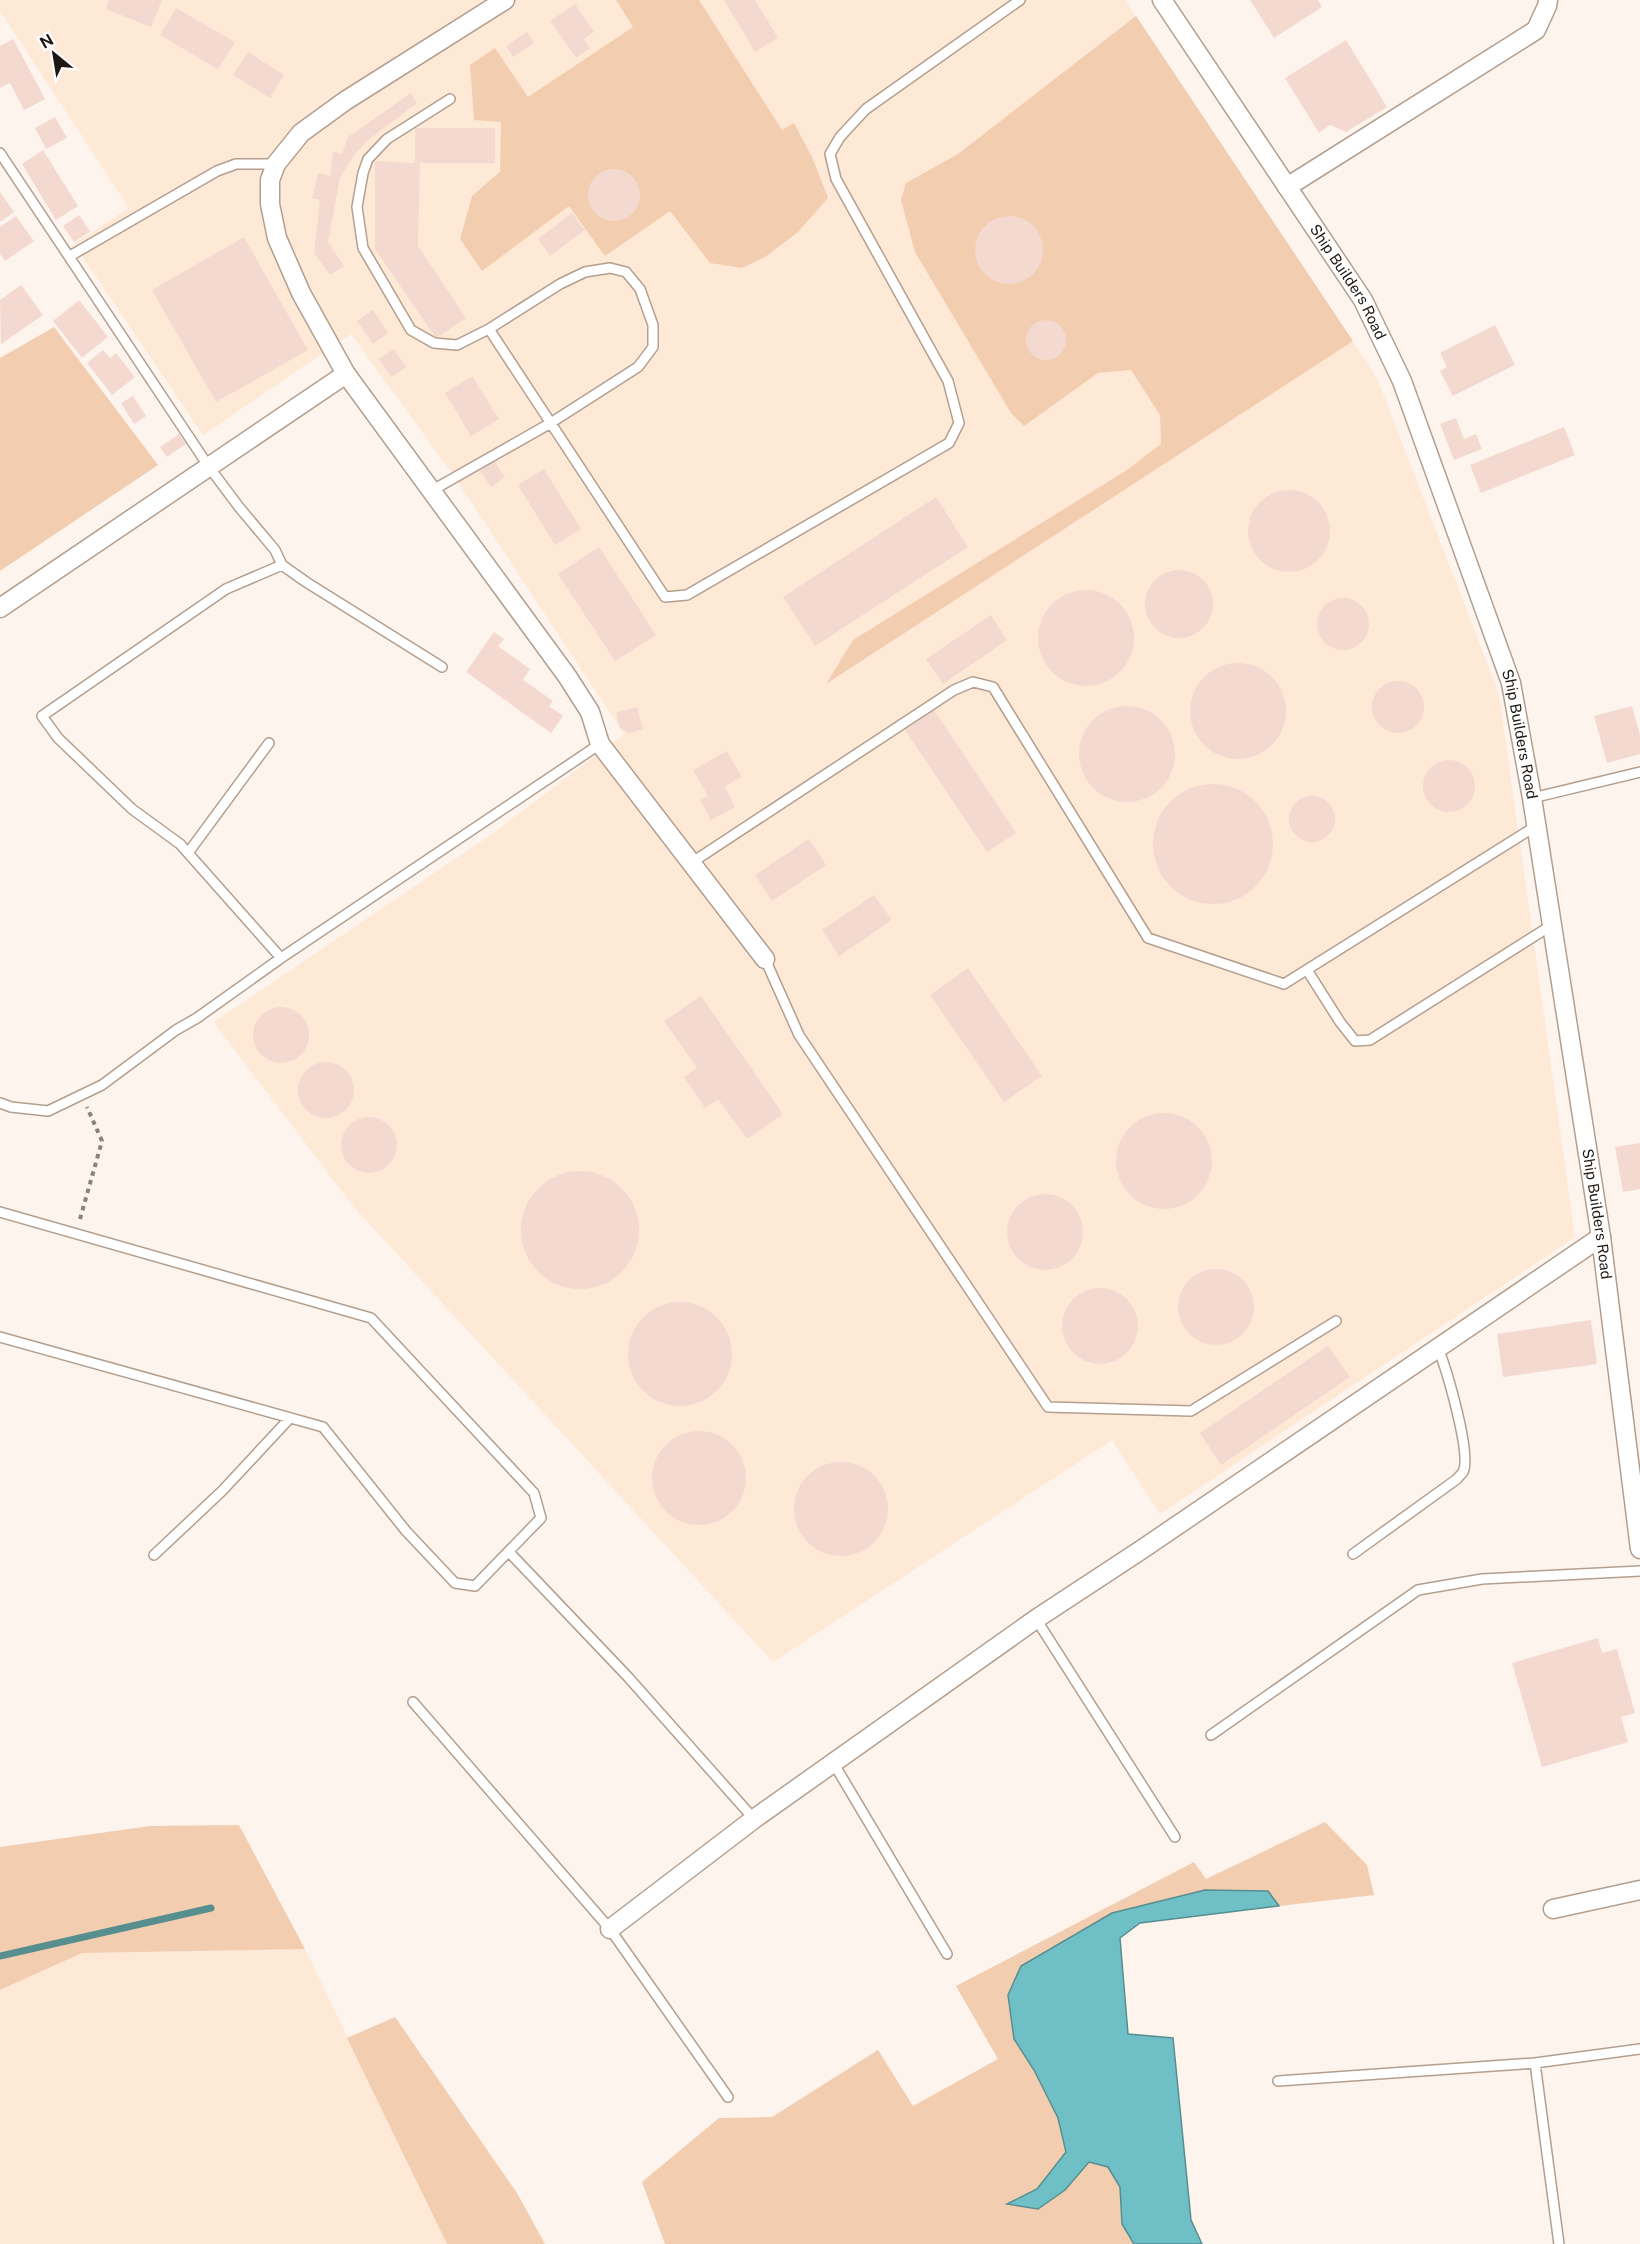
<svg xmlns="http://www.w3.org/2000/svg" width="1640" height="2244" font-family="'Public Sans',sans-serif">
  <style>
    .built { fill: #fee8d6 }
    .green { fill: #f2cdb0 }
    .water { fill: #6fc0c6; stroke: #578e90; stroke-width: 1.5 }
    .lines { fill: none; stroke-linecap: round; stroke-linejoin: round }
    .stream { stroke: #578e90; stroke-width: 7 }
    .building { fill: #f4d9d1 }
    .service-casing { stroke: #b39f8f; stroke-width: 12 }
    .minor-casing { stroke: #b39f8f; stroke-width: 21 }
    .path { stroke: #8a827c; stroke-width: 4; stroke-dasharray: 4.5 4.5; stroke-linecap: butt }
    .service { stroke: #fff; stroke-width: 9 }
    .minor { stroke: #fff; stroke-width: 18 }
    .labels { text-anchor: middle; stroke-width: 6; stroke-linejoin: round; paint-order: stroke }
    .street-label { font-size: 15px; fill: #1f1812; stroke: #fff }
  </style>
  <rect width="100%" height="100%" fill="#fdf4ed"/>
  <path class="built" d="M 0,0 L 1125,0 L 1377,378 L 1499,694 L 1575,1237 L 1160,1514 L 1112,1440 L 773,1662 L 352,1205 L 214,1022 L 495,832 L 624,734 L 454,476 L 351,334 L 203,435 L 74,244 L 129,208 L 0,11 Z
    M 305,1949 L 447,2244 L 0,2244 L 0,1990 L 82,1953 Z"/>
  <path class="green" d="M 616,0 L 699,0 L 782,130 L 794,123 L 812,157 L 828,198 L 798,232 L 765,257 L 742,268 L 710,263 L 670,211 L 605,256 L 569,206 L 482,271 L 460,239 L 472,196 L 500,172 L 501,122 L 474,120 L 470,65 L 495,48 L 528,97 L 633,27 Z
    M 1136,16 L 1353,341 L 826,684 L 853,640 L 1127,470 L 1161,444 L 1160,415 L 1131,370 L 1098,373 L 1024,426 L 1011,413 L 915,252 L 901,200 L 906,183 L 958,154 Z
    M 54,327 L 158,465 L 0,571 L 0,358 Z
    M 1325,1822 L 1367,1865 L 1374,1895 L 1279,1906 L 1268,1891 L 1205,1890 L 1112,1913 L 1014,2039 L 1034,2070 L 1058,2118 L 1066,2152 L 1037,2189 L 1008,2203 L 1065,2190 L 1088,2162 L 1108,2167 L 1120,2187 L 1122,2224 L 1134,2244 L 665,2244 L 642,2182 L 719,2118 L 772,2117 L 878,2050 L 913,2106 L 998,2059 L 956,1986 L 1194,1862 L 1206,1879 Z
    M 239,1825 L 305,1949 L 82,1953 L 0,1990 L 0,1847 L 150,1826 Z
    M 395,2017 L 517,2193 L 545,2244 L 447,2244 L 347,2038 Z"/>
  <path class="water" d="M 1205,1890 L 1268,1891 L 1279,1906 L 1140,1923 L 1120,1938 L 1128,2034 L 1173,2038 L 1191,2220 L 1202,2244 L 1134,2244 L 1122,2224 L 1120,2187 L 1108,2167 L 1089,2162 L 1065,2190 L 1038,2209 L 1007,2204 L 1037,2189 L 1066,2152 L 1058,2118 L 1034,2070 L 1014,2039 L 1008,1995 L 1021,1966 L 1112,1913 Z"/>
  <g class="lines">
    <path class="stream" d="M 0,1956 L 211,1908"/>
  </g>
  <path class="building" d="M 109,0 L 162,0 L 151,27 L 106,9 Z
    M 724,0 L 755,0 L 778,38 L 755,52 Z
    M 1250,0 L 1318,0 L 1322,7 L 1274,38 Z
    M 575,4 L 594,32 L 584,39 L 590,48 L 576,58 L 550,21 Z
    M 176,8 L 235,42 L 218,69 L 160,35 Z
    M 527,32 L 534,43 L 513,57 L 506,46 Z
    M 13,39 L 45,99 L 24,110 L 10,83 L 0,88 L 0,46 Z
    M 1346,40 L 1387,107 L 1346,132 L 1330,125 L 1319,133 L 1285,78 Z
    M 248,52 L 284,75 L 270,98 L 233,75 Z
    M 411,93 L 417,103 L 367,141 L 354,155 L 340,178 L 328,242 L 344,266 L 330,275 L 314,253 L 320,200 L 312,198 L 318,173 L 330,176 L 333,152 L 342,154 L 348,137 Z
    M 55,117 L 67,138 L 46,149 L 35,128 Z
    M 415,128 L 495,128 L 495,163 L 420,163 L 418,246 L 466,318 L 436,338 L 375,249 L 375,161 L 415,163 Z
    M 43,150 L 78,206 L 56,220 L 22,164 Z
    M588 195a26 26 0 1 1 52 0a26 26 0 1 1-52 0Z
    M 0,192 L 14,212 L 0,222 Z
    M 572,213 L 585,230 L 550,256 L 538,239 Z
    M 79,215 L 90,232 L 74,242 L 63,226 Z
    M 16,216 L 34,241 L 5,261 L 0,254 L 0,227 Z
    M975 250a34 34 0 1 1 68 0a34 34 0 1 1-68 0Z
    M 244,237 L 308,350 L 216,402 L 152,290 Z
    M 21,285 L 43,315 L 1,344 L 0,300 Z
    M 79,300 L 108,337 L 82,358 L 53,321 Z
    M 373,310 L 388,333 L 373,344 L 357,321 Z
    M1026 340a20 20 0 1 1 40 0a20 20 0 1 1-40 0Z
    M 1495,325 L 1515,365 L 1453,396 L 1440,371 L 1447,367 L 1440,353 Z
    M 394,349 L 406,367 L 391,377 L 379,359 Z
    M 103,350 L 110,358 L 116,353 L 135,377 L 112,395 L 87,363 Z
    M 472,376 L 499,419 L 471,436 L 445,393 Z
    M 133,396 L 146,416 L 134,424 L 121,403 Z
    M 1456,418 L 1464,439 L 1476,434 L 1482,449 L 1454,460 L 1440,424 Z
    M 1564,427 L 1575,455 L 1481,493 L 1470,465 Z
    M 179,434 L 186,444 L 167,457 L 160,447 Z
    M 494,461 L 505,477 L 491,487 L 480,471 Z
    M 544,469 L 581,529 L 555,545 L 518,485 Z
    M1248 531a41 41 0 1 1 82 0a41 41 0 1 1-82 0Z
    M 936,497 L 968,547 L 815,646 L 783,597 Z
    M 599,547 L 656,635 L 615,661 L 558,574 Z
    M1145 604a34 34 0 1 1 68 0a34 34 0 1 1-68 0Z
    M1038 638a48 48 0 1 1 96 0a48 48 0 1 1-96 0Z
    M1317 624a26 26 0 1 1 52 0a26 26 0 1 1-52 0Z
    M 991,615 L 1007,640 L 943,684 L 926,659 Z
    M 494,632 L 504,639 L 498,646 L 530,669 L 523,680 L 553,701 L 549,706 L 563,716 L 551,733 L 466,672 Z
    M1190 711a48 48 0 1 1 96 0a48 48 0 1 1-96 0Z
    M1372 707a26 26 0 1 1 52 0a26 26 0 1 1-52 0Z
    M1079 754a48 48 0 1 1 96 0a48 48 0 1 1-96 0Z
    M 1632,706 L 1640,735 L 1640,754 L 1607,763 L 1594,716 Z
    M 637,707 L 643,729 L 629,733 L 620,728 L 616,713 Z
    M 934,710 L 1016,833 L 987,852 L 905,730 Z
    M 727,751 L 742,777 L 725,786 L 735,807 L 711,820 L 700,800 L 708,796 L 693,770 Z
    M1423 786a26 26 0 1 1 52 0a26 26 0 1 1-52 0Z
    M1153 844a60 60 0 1 1 120 0a60 60 0 1 1-120 0Z
    M1289 819a23 23 0 1 1 46 0a23 23 0 1 1-46 0Z
    M 809,839 L 826,865 L 772,901 L 755,875 Z
    M 874,895 L 892,920 L 839,956 L 822,930 Z
    M 968,968 L 1042,1076 L 1004,1102 L 930,995 Z
    M 701,996 L 783,1114 L 747,1139 L 718,1099 L 705,1108 L 684,1077 L 697,1068 L 664,1021 Z
    M253 1035a28 28 0 1 1 56 0a28 28 0 1 1-56 0Z
    M298 1090a28 28 0 1 1 56 0a28 28 0 1 1-56 0Z
    M1116 1161a48 48 0 1 1 96 0a48 48 0 1 1-96 0Z
    M341 1145a28 28 0 1 1 56 0a28 28 0 1 1-56 0Z
    M 1640,1143 L 1640,1189 L 1623,1192 L 1615,1147 Z
    M521 1230a59 59 0 1 1 118 0a59 59 0 1 1-118 0Z
    M1007 1232a38 38 0 1 1 76 0a38 38 0 1 1-76 0Z
    M1178 1307a38 38 0 1 1 76 0a38 38 0 1 1-76 0Z
    M1062 1326a38 38 0 1 1 76 0a38 38 0 1 1-76 0Z
    M628 1354a52 52 0 1 1 104 0a52 52 0 1 1-104 0Z
    M 1591,1320 L 1597,1364 L 1503,1377 L 1497,1334 Z
    M 1328,1346 L 1350,1377 L 1221,1465 L 1200,1433 Z
    M652 1478a47 47 0 1 1 94 0a47 47 0 1 1-94 0Z
    M794 1509a47 47 0 1 1 94 0a47 47 0 1 1-94 0Z
    M 1598,1638 L 1602,1653 L 1617,1649 L 1635,1713 L 1621,1717 L 1628,1742 L 1542,1767 L 1512,1663 Z"/>
  <g class="lines">
    <defs>
      <path id="service" d="M 0,153 L 209,467 L 239,507 L 275,550 L 282,565 L 306,582 L 442,667
        M 70,256 L 217,171 L 236,164 L 276,164
        M 489,329 L 665,597 L 687,595 L 949,443 L 959,423 L 948,381 L 836,179 L 830,154 L 840,137 L 866,109 L 1020,0
        M 431,491 L 549,424 L 638,367 L 653,347 L 653,325 L 640,289 L 626,272 L 610,268 L 585,272 L 560,284 L 489,329 L 457,345 L 434,343 L 411,330 L 363,248 L 357,207 L 363,173 L 368,159 L 387,139 L 450,99
        M 1532,798 L 1640,772
        M 188,853 L 269,743
        M 691,863 L 954,690 L 973,682 L 993,687 L 1148,938 L 1284,984 L 1536,826
        M 281,958 L 180,844 L 132,809 L 58,738 L 42,716 L 226,589 L 282,565
        M 765,959 L 799,1035 L 1048,1407 L 1191,1411 L 1336,1321
        M 1307,970 L 1340,1022 L 1355,1041 L 1370,1040 L 1552,925
        M 0,1103 L 11,1107 L 48,1111 L 102,1085 L 176,1030 L 197,1018 L 281,958 L 600,744
        M 0,1212 L 371,1318 L 534,1493 L 541,1518 L 475,1586 L 455,1583 L 406,1531 L 323,1427 L 0,1337
        M 509,1552 L 628,1677 L 754,1819
        M 1353,1554 L 1457,1479 C 1459,1476 1462,1474 1463,1472 C 1472,1454 1446,1368 1438,1348
        M 154,1555 L 222,1491 L 290,1418
        M 1036,1619 L 1175,1837
        M 413,1702 L 610,1929 L 728,2097
        M 1211,1735 L 1418,1590 L 1482,1579 L 1640,1571
        M 834,1764 L 947,1954
        M 1535,2063 L 1559,2244
        M 1278,2081 L 1535,2063 L 1640,2049"/>
      <g id="minor">
        <path d="M 505,0 L 345,101 L 301,133 L 276,164 L 270,180 L 270,204 L 277,238 L 301,293 L 346,374 L 567,676 L 590,712 L 600,744 L 765,959"/>
        <path id="s1" d="M 1162,0 L 1363,300 L 1402,381 L 1511,683 L 1532,798 L 1601,1237 L 1640,1549"/>
        <path d="M 1287,187 L 1536,30 L 1547,6 L 1548,0"/>
        <path d="M 0,608 L 346,374"/>
        <path d="M 1553,1909 L 1640,1890"/>
        <path d="M 610,1929 L 754,1819 L 1036,1619 L 1141,1550 L 1601,1237"/>
      </g>
    </defs>
    <use href="#service" class="service-casing"/>
    <use href="#minor" class="minor-casing"/>
    <path class="path" d="M 80,1219 L 102,1141 L 87,1107"/>
    <use href="#service" class="service"/>
    <use href="#minor" class="minor"/>
  </g>
  <g class="labels">
    <g class="street-label">
      <text dy="5" stroke="none"><textPath href="#s1" startOffset="338">Ship Builders Road</textPath></text>
      <text dy="5" stroke="none"><textPath href="#s1" startOffset="824">Ship Builders Road</textPath></text>
      <text dy="5" stroke="none"><textPath href="#s1" startOffset="1310">Ship Builders Road</textPath></text>
    </g>
  </g>
  <g transform="translate(54 54) rotate(330)" stroke="#ffffff" stroke-width="4.5" paint-order="stroke">
  <path d="M0-4.5L10 22L0 15L-10 22Z" fill="#1f1812"/>
  <text y="-9" font-size="16" font-weight="bold" text-anchor="middle" fill="#1f1812">N</text>
  </g>
</svg>
